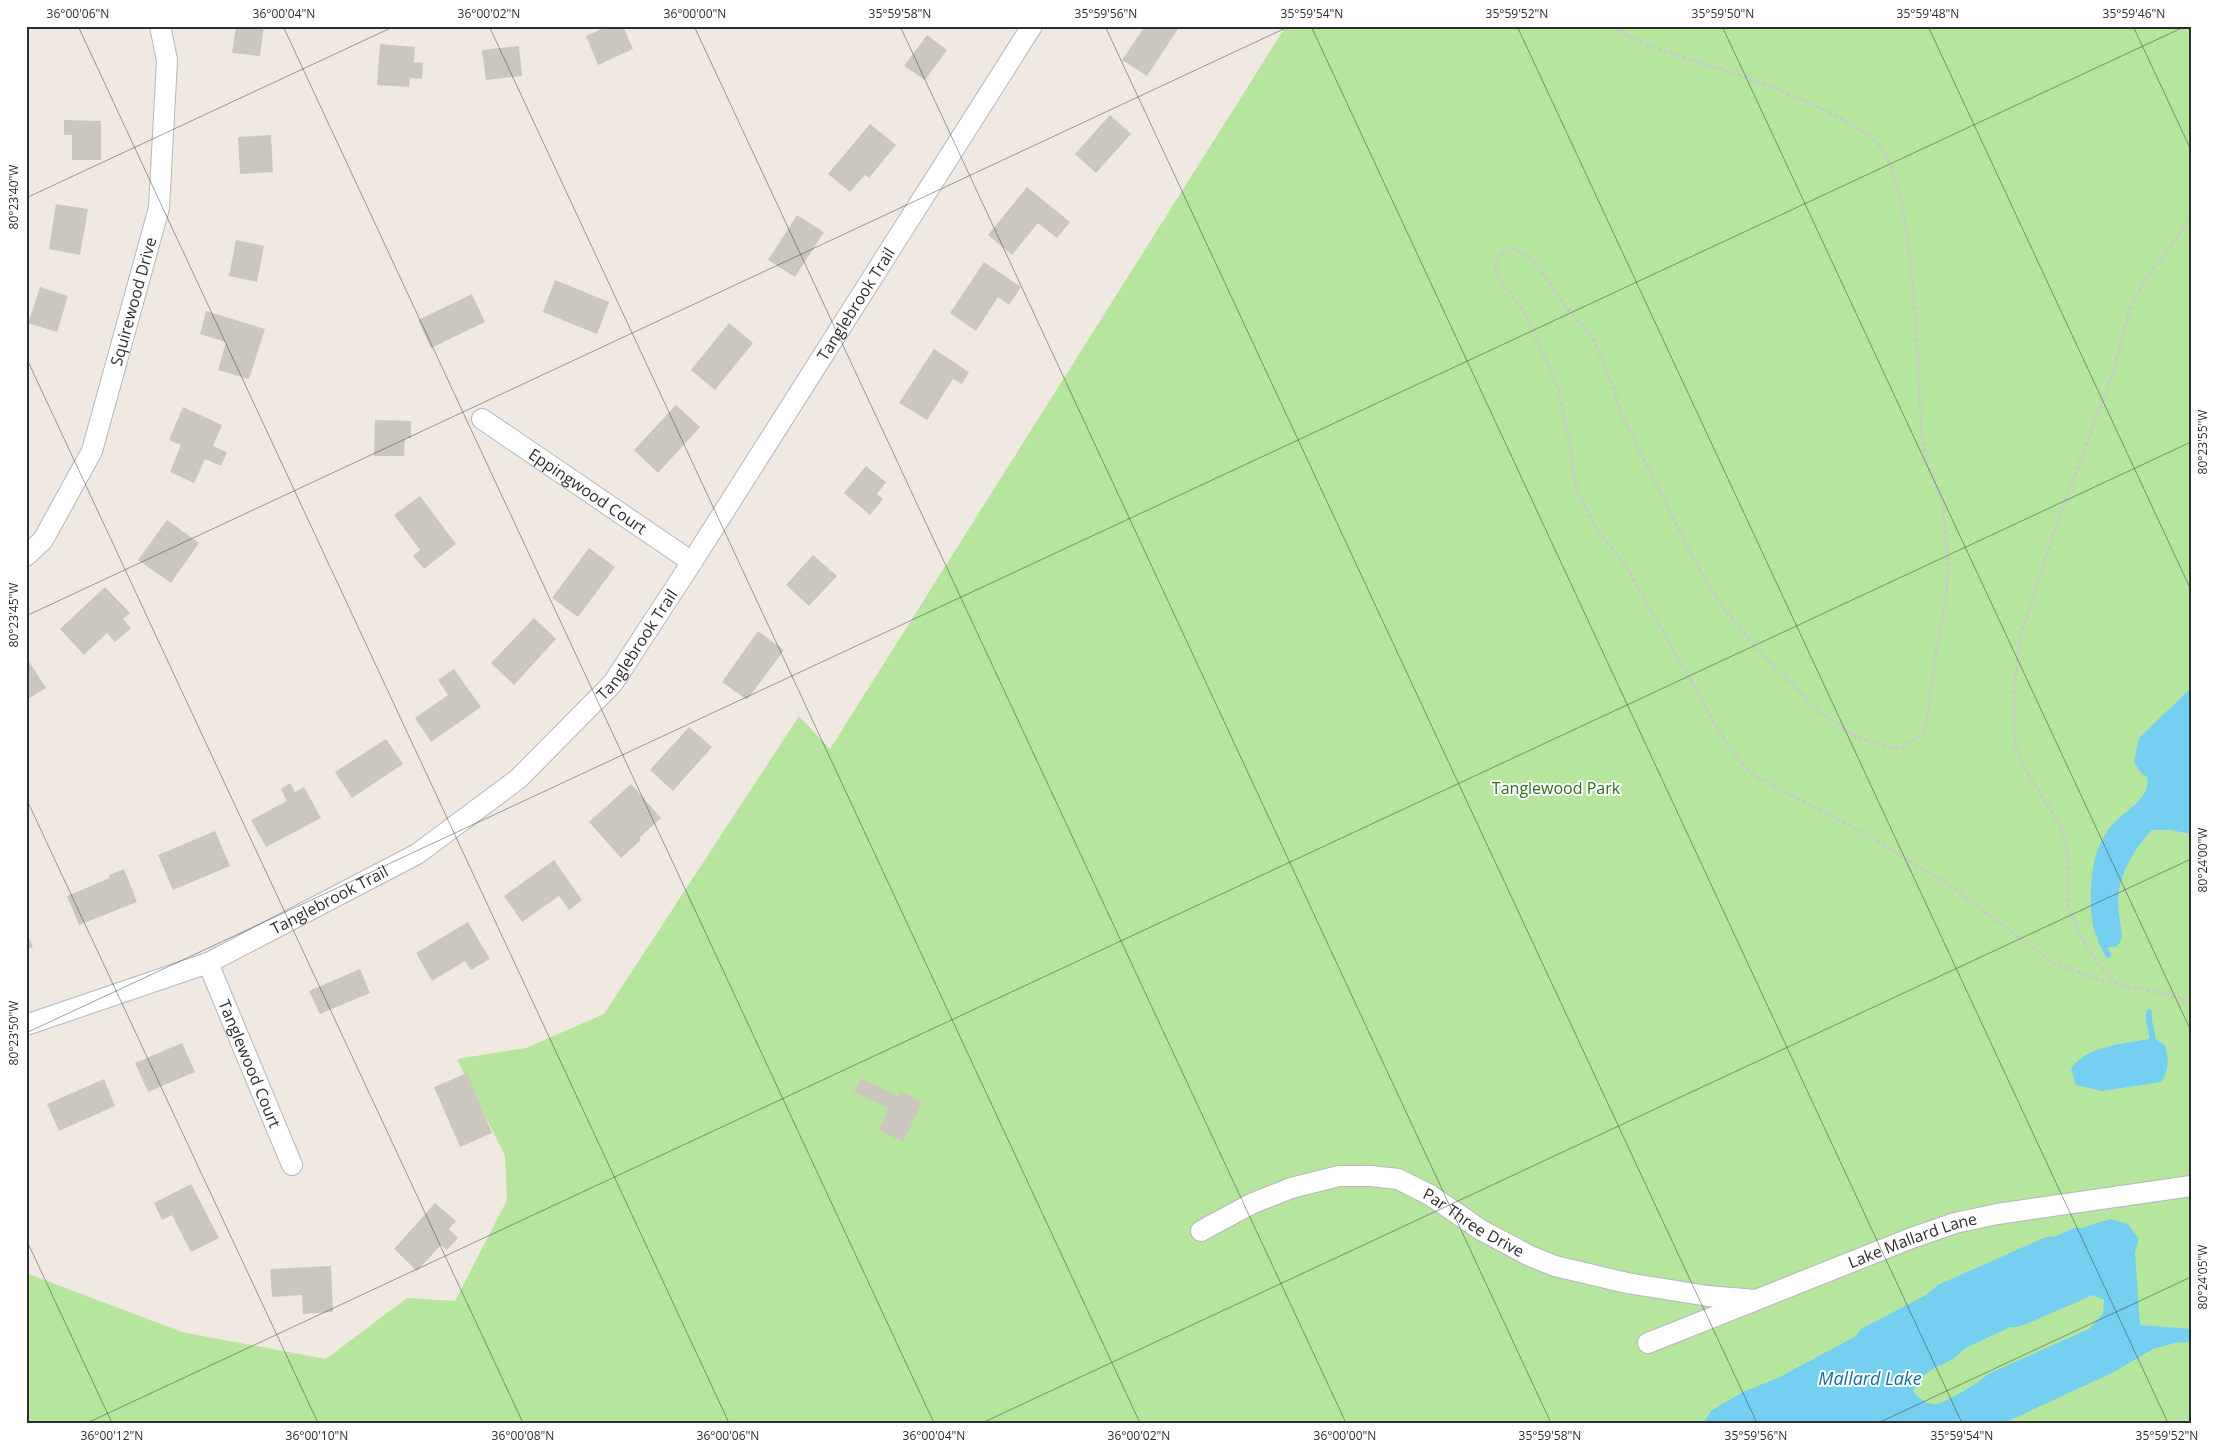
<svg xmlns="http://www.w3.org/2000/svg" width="2217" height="1449" font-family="'Open Sans',sans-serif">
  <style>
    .green { fill: #b6e59e }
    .water { fill: #75cff0; fill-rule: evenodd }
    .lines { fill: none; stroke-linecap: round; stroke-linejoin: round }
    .stream { stroke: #75cff0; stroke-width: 6 }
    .building { fill: #cbc7bf }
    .street-casing { stroke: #b4b7c1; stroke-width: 22 }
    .path { stroke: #c9c9c9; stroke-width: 3; stroke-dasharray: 4 2.5; stroke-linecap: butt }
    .street { stroke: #fff; stroke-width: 20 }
    .ticks { fill: none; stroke: #2e2e2e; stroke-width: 1; stroke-opacity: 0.45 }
    .labels { text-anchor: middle; stroke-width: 4; stroke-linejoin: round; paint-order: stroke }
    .street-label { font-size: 16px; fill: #2e2e2e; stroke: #fff }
    .park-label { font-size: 16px; fill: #2c6e1b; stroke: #fff }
    .water-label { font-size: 18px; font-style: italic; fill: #0d6fa3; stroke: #fff }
    .neatline { fill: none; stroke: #2e2e2e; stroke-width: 2 }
    .ticks-label { font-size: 12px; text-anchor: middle; fill: #2e2e2e }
  </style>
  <rect width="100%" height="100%" fill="#efe9e1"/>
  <path class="green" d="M 1286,26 L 2191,26 L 2191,1423 L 26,1423 L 26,1273 L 182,1332 L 326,1359 L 407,1298 L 455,1301 L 507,1200 L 505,1156 L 457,1059 L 526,1048 L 604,1014 L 799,716 L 830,749 Z"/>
  <path class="water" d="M 2191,688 L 2191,834 L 2170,830 L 2152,830 C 2134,849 2120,873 2118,899 C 2118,911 2121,925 2122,937 C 2120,943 2118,947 2112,947 C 2085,951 2090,880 2094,863 C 2097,848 2103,836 2112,825 C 2124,811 2152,798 2147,777 L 2142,774 L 2134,762 L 2139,738 Z
    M 2154,1038 L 2165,1045 C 2169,1058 2169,1071 2161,1082 L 2102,1091 L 2076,1085 L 2071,1069 C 2088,1044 2127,1044 2154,1038 Z
    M 2110,1219 L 2128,1224 L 2139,1239 L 2135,1252 L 2140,1325 L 2191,1329 L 2191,1342 L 2175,1343 L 2153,1349 L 2114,1372 L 2004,1423 L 1703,1423 L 1712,1410 L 1745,1391 L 1778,1378 L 1856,1336 L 1861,1329 L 1926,1295 L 1938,1285 L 2046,1237 L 2054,1237 L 2074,1228 L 2082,1228 ZM 2093,1295 L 2104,1300 L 2103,1314 L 2089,1329 L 1988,1374 C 1982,1381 1945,1403 1936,1404 C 1926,1405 1919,1398 1913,1391 C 1928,1361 1948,1369 1964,1349 L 2010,1327 L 2019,1327 Z"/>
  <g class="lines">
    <path class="stream" d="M 2101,941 L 2108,955
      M 2149,1012 C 2147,1025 2155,1034 2152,1046"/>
  </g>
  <path class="building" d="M 236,26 L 264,26 L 260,56 L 232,53 Z
    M 608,26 L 623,26 L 633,49 L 598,65 L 586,36 Z
    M 1145,26 L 1174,26 L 1178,29 L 1147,76 L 1122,60 Z
    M 927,35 L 947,50 L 925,80 L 904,66 Z
    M 380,44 L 415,47 L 414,62 L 423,63 L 422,79 L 410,78 L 409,87 L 377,85 Z
    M 519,46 L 522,76 L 486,80 L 482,50 Z
    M 1110,115 L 1131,134 L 1096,173 L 1075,154 Z
    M 64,120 L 101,121 L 101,160 L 72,160 L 72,135 L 64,135 Z
    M 870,124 L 896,145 L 869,178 L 865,175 L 850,192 L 828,174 Z
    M 271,135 L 273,172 L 240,174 L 238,137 Z
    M 1027,187 L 1070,222 L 1057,238 L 1038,223 L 1012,255 L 988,235 Z
    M 56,204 L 88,209 L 80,255 L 49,249 Z
    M 797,215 L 824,232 L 795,277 L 768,260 Z
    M 236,240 L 264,246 L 257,282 L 229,276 Z
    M 984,262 L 1021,287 L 1009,305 L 998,297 L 976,331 L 950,313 Z
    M 555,280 L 609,302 L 597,334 L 543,312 Z
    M 40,287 L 68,296 L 57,332 L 28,323 Z
    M 472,294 L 485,322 L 431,348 L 418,320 Z
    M 206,311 L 265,329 L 249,379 L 218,370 L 226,342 L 200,334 Z
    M 729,323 L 753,343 L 715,390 L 691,370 Z
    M 934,349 L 969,372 L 962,384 L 953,379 L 927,420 L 899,403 Z
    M 676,405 L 700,427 L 658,473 L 634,450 Z
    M 183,407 L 222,425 L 213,446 L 227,452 L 221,466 L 205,459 L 194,483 L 170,472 L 181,445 L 169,440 Z
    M 375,420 L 411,421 L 411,438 L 405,438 L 404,456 L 374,456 Z
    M 866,466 L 886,482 L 877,494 L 883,499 L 870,515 L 844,493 Z
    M 420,496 L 456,544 L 424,569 L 413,556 L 420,550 L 394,515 Z
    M 167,520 L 199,543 L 171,583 L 138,560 Z
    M 589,548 L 615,567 L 578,617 L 552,598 Z
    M 813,555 L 837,576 L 809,606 L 786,585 Z
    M 105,587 L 130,613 L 123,619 L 131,628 L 115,642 L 107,633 L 84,655 L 60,629 Z
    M 534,618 L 556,639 L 514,685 L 491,663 Z
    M 758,631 L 784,650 L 747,700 L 722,682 Z
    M 28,660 L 46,688 L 26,700 L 26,661 Z
    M 454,669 L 481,707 L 431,742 L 415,718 L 448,695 L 438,680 Z
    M 689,727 L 712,747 L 673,791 L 650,770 Z
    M 386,739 L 403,764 L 352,798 L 335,772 Z
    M 290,783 L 295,792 L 304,787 L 321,818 L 266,847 L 251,820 L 287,801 L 281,789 Z
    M 631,784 L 661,818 L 639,838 L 641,840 L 621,858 L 589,822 Z
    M 215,831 L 230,866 L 173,890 L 158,855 Z
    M 554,860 L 582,900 L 569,910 L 559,896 L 522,922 L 504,896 Z
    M 124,869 L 137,902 L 79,925 L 67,896 L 110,878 L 109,875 Z
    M 468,922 L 490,959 L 471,970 L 465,961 L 432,981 L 416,953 Z
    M 26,931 L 33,947 L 26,950 Z
    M 360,969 L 370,993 L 320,1014 L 309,991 Z
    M 182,1043 L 195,1072 L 148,1092 L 135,1063 Z
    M 467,1073 L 492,1133 L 460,1147 L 434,1087 Z
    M 861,1078 L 898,1096 L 900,1091 L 922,1102 L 903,1142 L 879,1130 L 889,1109 L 854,1092 Z
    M 104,1079 L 115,1106 L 59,1131 L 47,1104 Z
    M 191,1184 L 219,1238 L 191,1252 L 172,1215 L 162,1220 L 154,1203 Z
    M 435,1203 L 456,1221 L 449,1229 L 458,1238 L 447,1250 L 441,1245 L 417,1271 L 394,1249 Z
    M 331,1266 L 333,1312 L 303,1314 L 302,1295 L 272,1297 L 270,1269 Z"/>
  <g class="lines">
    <defs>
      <g id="street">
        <path id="s1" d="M 482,419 L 692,562"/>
        <path id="s2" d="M 26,556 L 43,540 L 92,451 L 159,208 L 167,60 L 160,26"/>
        <path id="s3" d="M 208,963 L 292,1165"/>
        <path id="s4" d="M 26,1025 L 208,963 L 417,854 L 518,779 L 613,683 L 692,562 L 1032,26"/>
        <path id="s5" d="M 1201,1231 L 1251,1204 L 1291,1188 L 1339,1176 L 1371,1176 L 1398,1179 L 1430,1195 L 1481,1230 L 1530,1256 L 1555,1266 L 1627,1283 L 1708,1296 L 1755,1300"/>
        <path id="s6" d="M 1648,1343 L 1909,1239 L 1955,1223 L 1997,1214 L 2191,1186"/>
      </g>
    </defs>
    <use href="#street" class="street-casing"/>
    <path class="path" d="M 1611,26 C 1657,56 1716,64 1767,85 C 1796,97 1856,121 1877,143 C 1917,184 1917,378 1922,440 L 1928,464 L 1943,505 L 1948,564 L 1946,598 L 1937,646 L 1927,720 L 1923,732 L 1912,742 L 1900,748 L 1883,746 L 1857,737 L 1822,714 L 1754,646 L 1720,603 L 1694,560 L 1621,413 L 1612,383 L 1592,337 L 1565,306 L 1537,265 L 1525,254 L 1513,249 L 1503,253 L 1495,261 L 1496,275 L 1524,312 L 1557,385 L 1570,444 L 1575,484 L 1593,524 L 1626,566 L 1723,738 L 1740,761 L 1755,776 L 1873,838 L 1959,892 L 2053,963 L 2108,982 L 2165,994 L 2191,1001
      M 2118,984 L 2098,964 L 2084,942 L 2068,906 L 2067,851 L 2061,827 L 2026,770 L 2015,747 L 2014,689 L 2020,638 L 2054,532 L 2113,373 L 2129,311 L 2146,279 L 2191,218"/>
    <use href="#street" class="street"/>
  </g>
  <path class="ticks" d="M 78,26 L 729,1423M 283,26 L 934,1423M 489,26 L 1140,1423M 694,26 L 1346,1423M 900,26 L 1551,1423M 1105,26 L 1757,1423M 1311,26 L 1962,1423M 1517,26 L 2168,1423M 1722,26 L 2191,1031M 1928,26 L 2191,590M 2133,26 L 2191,150M 26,198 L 395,26M 26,357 L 523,1423M 26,616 L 1290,26M 26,798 L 318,1423M 26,1033 L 2186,26M 26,1239 L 112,1423M 87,1423 L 2191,442M 982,1423 L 2191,859M 1878,1423 L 2191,1277"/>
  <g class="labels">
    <g class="street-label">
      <text dy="6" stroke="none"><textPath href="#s2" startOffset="280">Squirewood Drive</textPath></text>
      <text dy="6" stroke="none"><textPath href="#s4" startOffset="1139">Tanglebrook Trail</textPath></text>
      <text dy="6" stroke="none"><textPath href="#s1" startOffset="128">Eppingwood Court</textPath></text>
      <text dy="6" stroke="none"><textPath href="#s4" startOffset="734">Tanglebrook Trail</textPath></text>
      <text dy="6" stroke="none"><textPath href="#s4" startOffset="329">Tanglebrook Trail</textPath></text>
      <text dy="6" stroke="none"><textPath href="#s3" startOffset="109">Tanglewood Court</textPath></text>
      <text dy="6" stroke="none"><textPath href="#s5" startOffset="296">Par Three Drive</textPath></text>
      <text dy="6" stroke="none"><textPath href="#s6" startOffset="284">Lake Mallard Lane</textPath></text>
    </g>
    <g class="park-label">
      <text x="1556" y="794">Tanglewood Park</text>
    </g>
    <g class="water-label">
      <text x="1870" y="1385">Mallard Lake</text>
    </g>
  </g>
  <rect width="2217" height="1449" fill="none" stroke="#ffffff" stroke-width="55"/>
  <rect x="28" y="28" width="2162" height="1394" class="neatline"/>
  <g class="ticks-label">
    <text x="78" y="18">36°00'06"N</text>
    <text x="284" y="18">36°00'04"N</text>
    <text x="489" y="18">36°00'02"N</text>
    <text x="695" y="18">36°00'00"N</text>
    <text x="900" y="18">35°59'58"N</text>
    <text x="1106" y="18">35°59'56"N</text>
    <text x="1312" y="18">35°59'54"N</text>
    <text x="1517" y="18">35°59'52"N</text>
    <text x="1723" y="18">35°59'50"N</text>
    <text x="1928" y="18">35°59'48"N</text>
    <text x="2134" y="18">35°59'46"N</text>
    <text transform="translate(14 197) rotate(-90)" y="4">80°23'40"W</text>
    <text transform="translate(2203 442) rotate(-90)" y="4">80°23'55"W</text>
    <text transform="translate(14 615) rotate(-90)" y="4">80°23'45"W</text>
    <text transform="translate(2203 860) rotate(-90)" y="4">80°24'00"W</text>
    <text transform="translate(14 1033) rotate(-90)" y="4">80°23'50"W</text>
    <text transform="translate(2203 1277) rotate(-90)" y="4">80°24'05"W</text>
    <text x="112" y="1440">36°00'12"N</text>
    <text x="317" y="1440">36°00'10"N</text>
    <text x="523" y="1440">36°00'08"N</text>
    <text x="728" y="1440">36°00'06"N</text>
    <text x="934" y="1440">36°00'04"N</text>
    <text x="1139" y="1440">36°00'02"N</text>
    <text x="1345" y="1440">36°00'00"N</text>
    <text x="1550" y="1440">35°59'58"N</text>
    <text x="1756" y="1440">35°59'56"N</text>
    <text x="1962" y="1440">35°59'54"N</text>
    <text x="2167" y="1440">35°59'52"N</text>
  </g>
</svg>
